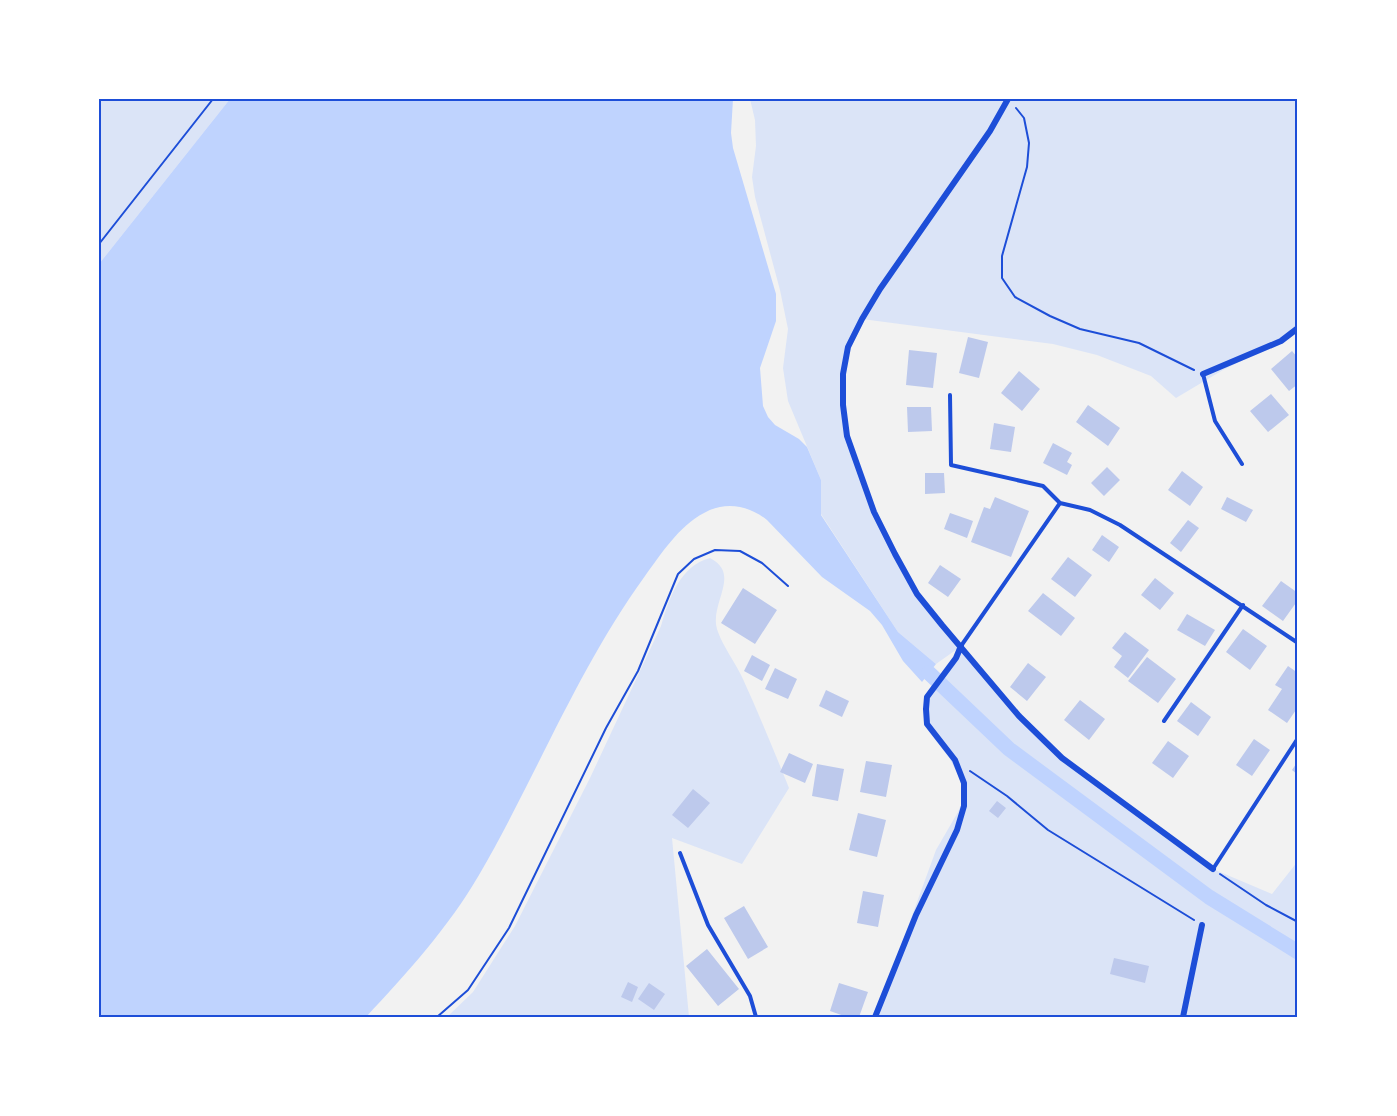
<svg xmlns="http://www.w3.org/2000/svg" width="1397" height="1116" font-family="'Alegreya Sans',sans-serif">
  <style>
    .green { fill: #dbe4f7 }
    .water { fill: #bfd3fe }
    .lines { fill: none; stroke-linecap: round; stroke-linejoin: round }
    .canal { stroke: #bfd3fe; stroke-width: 15 }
    .building { fill: #bdc9ec }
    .path { stroke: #1d4ed8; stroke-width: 2 }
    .service { stroke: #1d4ed8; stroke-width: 4 }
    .minor { stroke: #1d4ed8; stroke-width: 6 }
    .neatline { fill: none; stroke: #1d4ed8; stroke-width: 2 }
  </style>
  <rect width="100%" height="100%" fill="#f2f2f2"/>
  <path class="green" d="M 99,99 L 230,99 L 99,264 Z
    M 750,99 L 1298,99 L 1298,328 L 1281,341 L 1223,370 L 1176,398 L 1151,376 L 1097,355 L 1053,344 L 862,319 L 848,347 L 843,374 L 847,436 L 874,512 L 917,594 L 1019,716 L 1062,758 L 1213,869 L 1272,894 L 1298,861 L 1298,1017 L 875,1017 L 936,850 L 958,812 L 964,797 L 959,777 L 950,759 L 924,725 L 927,697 L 960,647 L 936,664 L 898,632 L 821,514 L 821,480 L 788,401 L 783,368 L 788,329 L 780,290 L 755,197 L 752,177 L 756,146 L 755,120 Z
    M 710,558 C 743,575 707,605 718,632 C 724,648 735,662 742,677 C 759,714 774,751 789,788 L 742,864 L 672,838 L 689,1017 L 447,1017 L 473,992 L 515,926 L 590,778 L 661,626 C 669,598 680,566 710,558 Z"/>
  <path class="water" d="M 230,99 L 733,99 L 731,133 L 733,148 L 776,294 L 776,321 L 760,368 L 763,406 L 768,417 L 775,425 L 799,439 L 807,447 L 821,480 L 821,515 L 898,632 L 936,664 L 922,682 L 903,661 L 882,625 L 870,611 L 822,577 L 767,520 C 748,505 725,501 704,513 C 679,526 661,554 645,576 C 577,670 537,775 479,875 C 448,928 408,972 366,1017 L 99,1017 L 99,264 Z"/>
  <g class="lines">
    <path class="canal" d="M 929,673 L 1009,749 L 1209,897 L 1298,952"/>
  </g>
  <path class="building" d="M 968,337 L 988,342 L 979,378 L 959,373 Z
    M 909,350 L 937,353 L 933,388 L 906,385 Z
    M 1292,351 L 1298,358 L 1298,384 L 1289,391 L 1271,369 Z
    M 1019,371 L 1040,389 L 1022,411 L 1001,393 Z
    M 1271,394 L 1289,415 L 1268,432 L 1250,411 Z
    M 1088,405 L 1120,428 L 1108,446 L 1076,422 Z
    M 907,407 L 931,407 L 932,431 L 908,432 Z
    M 994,423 L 1015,427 L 1011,452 L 990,449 Z
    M 1053,443 L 1072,453 L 1067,462 L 1072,465 L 1067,475 L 1043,463 Z
    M 1107,467 L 1120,480 L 1104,496 L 1091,483 Z
    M 1182,471 L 1203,487 L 1190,506 L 1168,490 Z
    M 925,473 L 944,473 L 945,493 L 925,494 Z
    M 995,497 L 1029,511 L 1011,557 L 971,542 L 984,507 L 990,509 Z
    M 1227,497 L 1253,510 L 1246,522 L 1221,509 Z
    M 950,513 L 973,521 L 967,538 L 944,529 Z
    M 1188,520 L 1199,528 L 1181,552 L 1170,543 Z
    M 1102,535 L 1119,547 L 1109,562 L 1092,550 Z
    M 1068,557 L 1092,575 L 1075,597 L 1051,579 Z
    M 940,565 L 961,579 L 948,597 L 928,583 Z
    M 1155,578 L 1174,593 L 1160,610 L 1141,595 Z
    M 1281,581 L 1298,593 L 1298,600 L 1283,621 L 1262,606 Z
    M 743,588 L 777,610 L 755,644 L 721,623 Z
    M 1043,593 L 1075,618 L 1061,636 L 1028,611 Z
    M 1187,614 L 1215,630 L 1205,646 L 1177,630 Z
    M 1243,629 L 1267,646 L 1250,670 L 1226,652 Z
    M 1125,632 L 1149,650 L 1128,678 L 1114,667 L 1122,656 L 1112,648 Z
    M 752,655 L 770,665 L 762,681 L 744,671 Z
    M 1147,657 L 1176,679 L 1158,703 L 1128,681 Z
    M 1028,663 L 1046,677 L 1027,701 L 1010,687 Z
    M 1288,666 L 1298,673 L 1298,685 L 1295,689 L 1298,691 L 1298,707 L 1287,723 L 1268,710 L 1282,689 L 1275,685 Z
    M 775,668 L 797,679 L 788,699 L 765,689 Z
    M 826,690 L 849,701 L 842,717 L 819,706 Z
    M 1080,700 L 1105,719 L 1089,740 L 1064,720 Z
    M 1191,702 L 1211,717 L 1198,736 L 1177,721 Z
    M 1254,739 L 1270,750 L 1252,776 L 1236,765 Z
    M 1168,741 L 1189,756 L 1173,778 L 1152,763 Z
    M 789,753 L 813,764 L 805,783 L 780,772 Z
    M 866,761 L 892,765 L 886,797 L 860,792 Z
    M 1298,761 L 1298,775 L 1292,770 Z
    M 817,764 L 844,769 L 838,801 L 812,796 Z
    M 693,789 L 710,803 L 688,828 L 672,815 Z
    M 997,801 L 1006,808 L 998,818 L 989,811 Z
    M 858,813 L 886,820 L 877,857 L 849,850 Z
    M 863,891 L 884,895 L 878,927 L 857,923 Z
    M 744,906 L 768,947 L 748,959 L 724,918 Z
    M 707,949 L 739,989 L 718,1006 L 686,966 Z
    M 1114,958 L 1149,966 L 1145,983 L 1110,974 Z
    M 628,982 L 638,987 L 632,1002 L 621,997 Z
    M 649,983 L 665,994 L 654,1010 L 638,999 Z
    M 839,983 L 868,992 L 859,1017 L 847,1017 L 830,1011 Z"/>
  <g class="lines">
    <path class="path" d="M 1016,108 L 1024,118 L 1029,143 L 1027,167 L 1002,256 L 1002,278 L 1015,297 L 1050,316 L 1080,329 L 1139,343 L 1194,370
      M 99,244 L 213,99
      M 970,771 L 1007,796 L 1048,830 L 1194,920
      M 1220,874 L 1266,905 L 1298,922
      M 437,1017 L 468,990 L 509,928 L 606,728 L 638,671 L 678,574 L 694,559 L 715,550 L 740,551 L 762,563 L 788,586"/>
    <path class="service" d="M 1203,374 L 1215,421 L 1242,464
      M 950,395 L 951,465 L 1043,486 L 1060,503 L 1090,510 L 1120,525 L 1298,643
      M 961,646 L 1060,503
      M 1164,721 L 1243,605
      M 680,853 L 708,925 L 750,996 L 756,1017
      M 1213,869 L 1298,738"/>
    <path class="minor" d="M 1008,99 L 990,131 L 880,289 L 862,319 L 848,347 L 843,374 L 843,405 L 847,436 L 874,512 L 895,554 L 917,594 L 942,625 L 1019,716 L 1062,758 L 1213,869
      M 1203,374 L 1281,341 L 1298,328
      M 875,1017 L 916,915 L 957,830 L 964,806 L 964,783 L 955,760 L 927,724 L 926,709 L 927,697 L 956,658 L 961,646
      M 1183,1017 L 1202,925"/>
  </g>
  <rect width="1397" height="1116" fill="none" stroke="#ffffff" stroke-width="201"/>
  <rect x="100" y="100" width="1196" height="916" class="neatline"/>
</svg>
